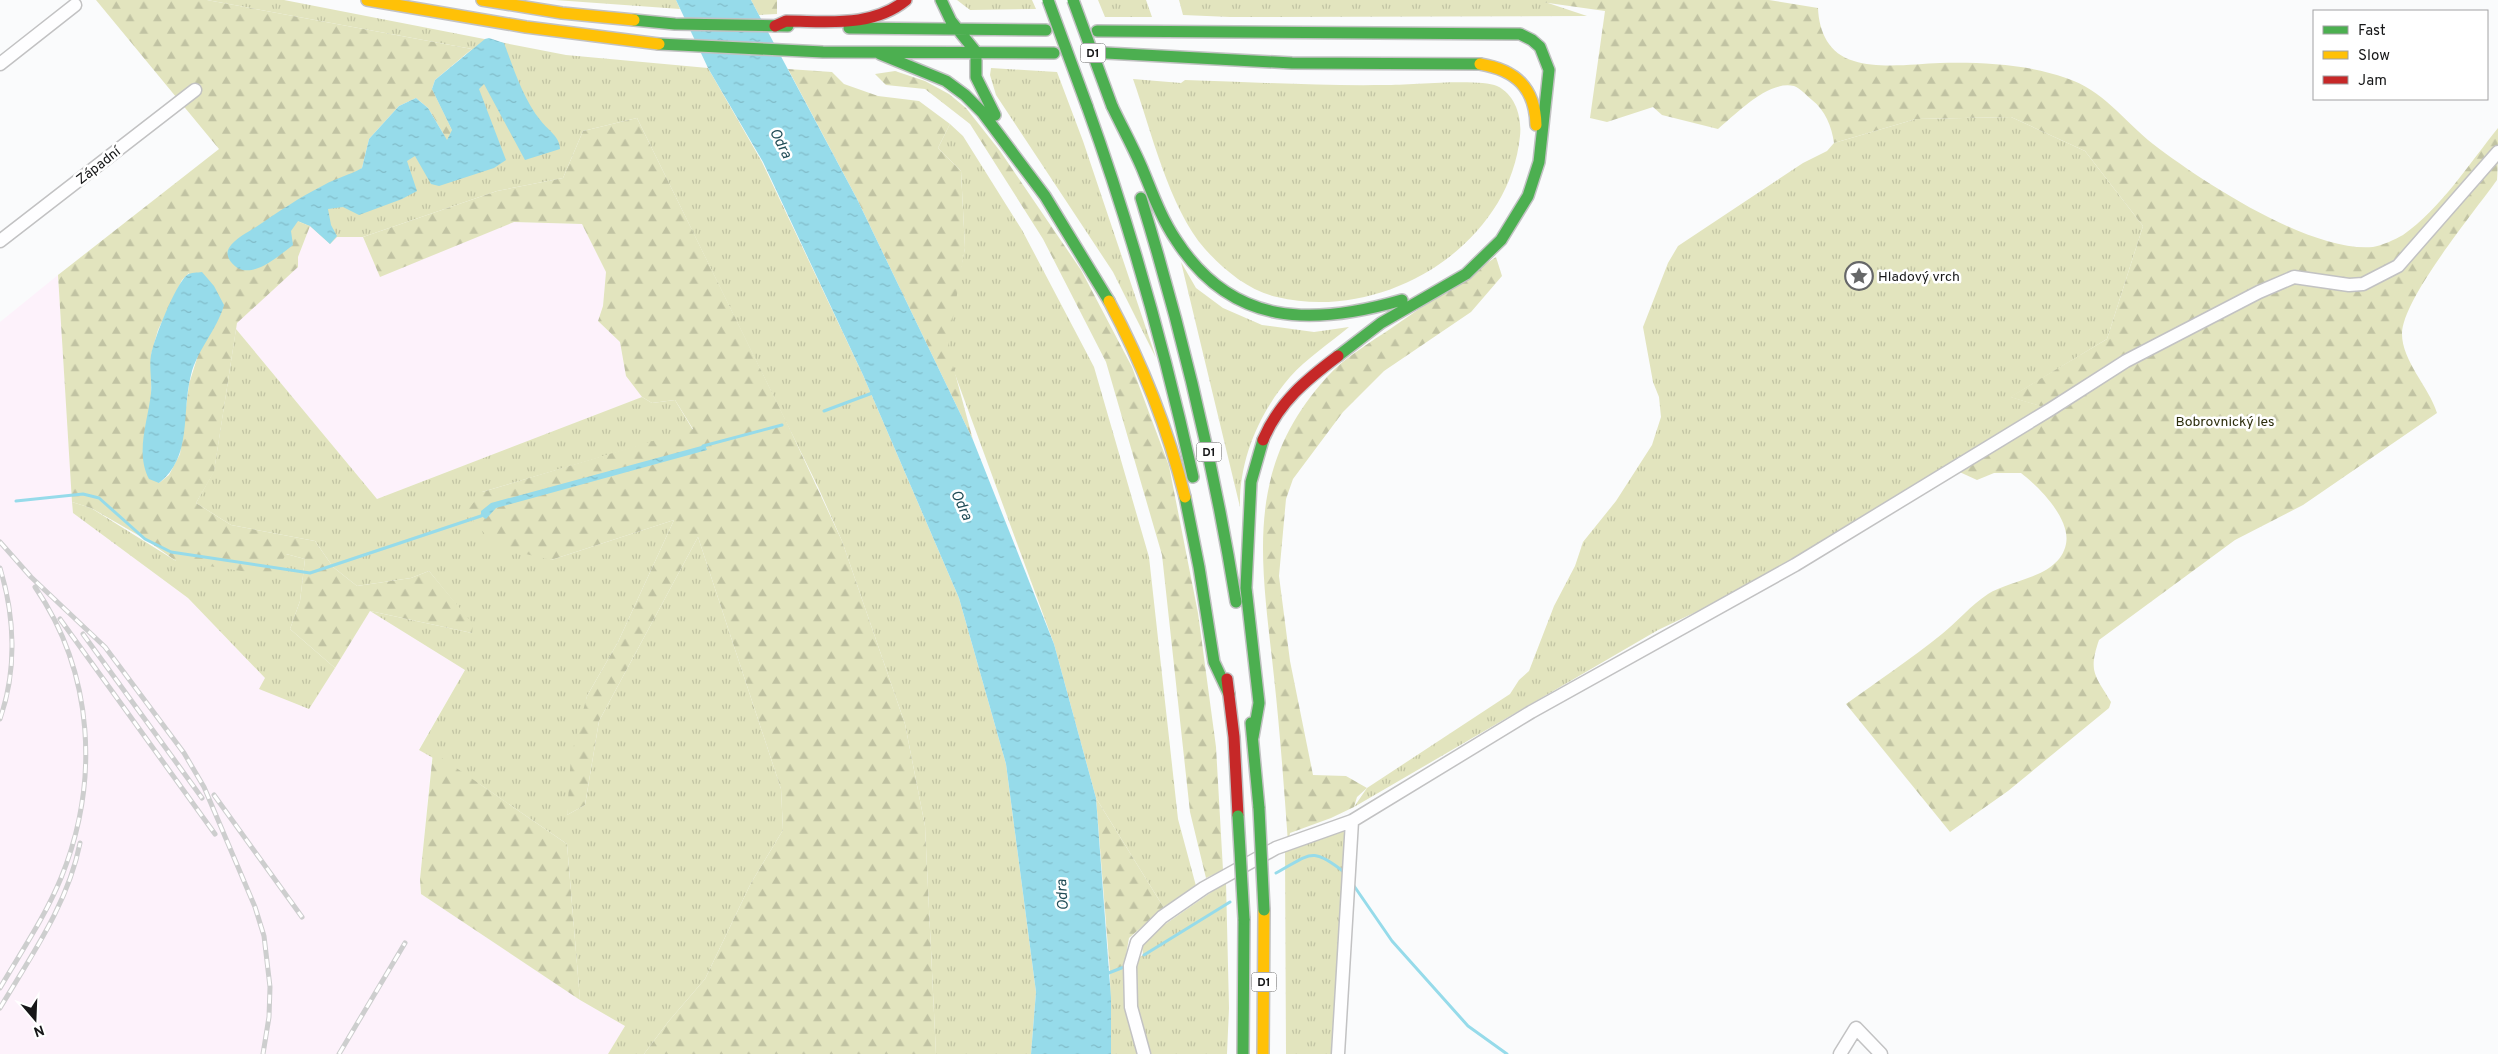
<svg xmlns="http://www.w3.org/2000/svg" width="2498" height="1054" font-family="Overpass,sans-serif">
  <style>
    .industrial { fill: #fdf2fb }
    .grass { fill: url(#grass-tufts) }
    .forest { fill: url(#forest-firs); fill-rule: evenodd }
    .water { fill: url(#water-ripples) }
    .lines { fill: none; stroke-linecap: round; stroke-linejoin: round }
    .stream { stroke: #96dbea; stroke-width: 3 }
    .street-casing { stroke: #c2c2c3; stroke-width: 15 }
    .fast-casing { stroke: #c2c2c3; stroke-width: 14 }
    .slow-casing { stroke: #c2c2c3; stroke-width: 14 }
    .jam-casing { stroke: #c2c2c3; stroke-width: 14 }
    .street { stroke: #fefeff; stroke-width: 12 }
    .fast { stroke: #4caf50; stroke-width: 11 }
    .slow { stroke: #ffc107; stroke-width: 11 }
    .jam { stroke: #c62828; stroke-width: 11 }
    .rail-casing { stroke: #cdcece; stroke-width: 5 }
    .rail { stroke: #fff; stroke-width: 3; stroke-dasharray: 9; stroke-linecap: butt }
    .fast-bridge-casing { stroke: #c2c2c3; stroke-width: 14; stroke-linecap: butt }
    .fast-bridge { stroke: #4caf50; stroke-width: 11 }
    .labels { text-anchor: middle; stroke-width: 5; stroke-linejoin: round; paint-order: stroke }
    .shield { fill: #fff; stroke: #5c5d5d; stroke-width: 1 }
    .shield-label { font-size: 12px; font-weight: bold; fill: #161718 }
    .street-label { font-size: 14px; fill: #161718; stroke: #fff }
    .poi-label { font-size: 14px; fill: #161718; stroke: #fff; text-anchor: start }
    .park-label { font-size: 14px; fill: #2d2e0d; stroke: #fff }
    .water-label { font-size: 15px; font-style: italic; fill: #204c56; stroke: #fff }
  </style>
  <defs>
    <pattern id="grass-tufts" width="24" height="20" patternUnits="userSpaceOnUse" patternTransform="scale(1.25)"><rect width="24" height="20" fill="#e2e4be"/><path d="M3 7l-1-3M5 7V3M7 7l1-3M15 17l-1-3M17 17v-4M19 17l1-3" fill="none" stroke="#c1c3a3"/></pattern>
    <pattern id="forest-firs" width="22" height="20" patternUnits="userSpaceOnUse" patternTransform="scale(1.25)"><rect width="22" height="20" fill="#e2e4be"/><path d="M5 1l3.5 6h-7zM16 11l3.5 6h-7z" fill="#c1c3a3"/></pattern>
    <pattern id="water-ripples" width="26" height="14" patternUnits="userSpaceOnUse" patternTransform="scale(1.25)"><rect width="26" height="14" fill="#96dbea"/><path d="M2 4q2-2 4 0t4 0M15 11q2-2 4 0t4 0" fill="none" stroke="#81bbc8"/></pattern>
  </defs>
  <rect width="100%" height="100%" fill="#fafbfc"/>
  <path class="industrial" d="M 514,222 L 582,224 L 606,272 L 603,306 L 598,321 L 620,342 L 626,376 L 642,397 L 377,499 L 236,329 L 237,323 L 298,257 L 310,226 L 330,243 L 337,236 L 363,237 L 380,276 Z
    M 58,275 L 73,513 L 188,598 L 265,678 L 260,689 L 309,709 L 370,611 L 465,670 L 419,749 L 432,756 L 420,879 L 421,894 L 580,1000 L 625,1026 L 608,1054 L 0,1054 L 0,322 Z"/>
  <path class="grass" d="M 207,0 L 284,0 L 566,55 L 708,68 L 762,162 L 863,375 L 959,598 L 1006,764 L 1036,992 L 1031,1054 L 936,1054 L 925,826 L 905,724 L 842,541 L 818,487 L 637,118 L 583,131 L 563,178 L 497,191 L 363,237 L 337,237 L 330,244 L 310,226 L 297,221 L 452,130 L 432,89 L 472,49 Z
    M 555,0 L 676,0 L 680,9 Z
    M 957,0 L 1032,0 L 1036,9 L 970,10 Z
    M 1098,0 L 1146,0 L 1152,17 L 1105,17 Z
    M 1179,0 L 1539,0 L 1587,16 L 1230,17 L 1183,15 Z
    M 991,68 L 1057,72 L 1083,141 L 1156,358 L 1113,272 L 996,95 L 990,75 Z
    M 1133,79 L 1181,83 L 1185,80 C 1251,82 1318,86 1385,85 C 1409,85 1479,78 1497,86 C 1516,95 1522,118 1520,136 C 1509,247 1382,323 1277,297 C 1249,291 1224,270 1205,249 C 1169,208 1151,130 1133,79 Z
    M 2011,117 L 2085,151 L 2143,226 L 2107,339 L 2011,397 L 2051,409 L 1795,565 L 1658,630 L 1354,807 L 1367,788 L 1510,694 L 1519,680 L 1529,671 L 1554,606 L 1575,566 L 1583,542 L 1616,501 L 1652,445 L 1661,417 L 1659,397 L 1653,382 L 1643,327 L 1668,263 L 1678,246 L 1803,163 L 1827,151 L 1834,143 L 1916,119 Z
    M 950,124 L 963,136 L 1022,230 L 1094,367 L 1149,557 L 1178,819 L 1196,886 L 1164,908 L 1096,798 L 1054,644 L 945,347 L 965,248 L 961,171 L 938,148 Z
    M 1181,262 L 1196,288 L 1223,308 L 1262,325 L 1314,332 L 1349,327 C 1330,343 1306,359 1290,377 C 1259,413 1239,460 1240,507 Z
    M 236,329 L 377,499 L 642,397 L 652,403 L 675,400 L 693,430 L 482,492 L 551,560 L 674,520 L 618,642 L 587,696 L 567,815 L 585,805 L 599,721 L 698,537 L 781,789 L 783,830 L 751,883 L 705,979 L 668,1022 L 644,1054 L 608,1054 L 625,1026 L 580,1000 L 567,844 L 481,785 L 419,750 L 465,670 L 370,611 L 472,633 L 472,624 L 429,571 L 411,578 L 357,586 L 333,567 L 315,541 L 231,525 L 196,503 L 214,471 Z
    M 72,502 L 91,508 L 176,561 L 286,554 L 305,559 L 300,601 L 290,629 L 335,668 L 309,709 L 259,689 L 265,678 L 188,598 L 73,513 Z
    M 1346,828 L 1331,1054 L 1286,1054 L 1285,850 Z
    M 1226,882 L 1229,1008 L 1227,1054 L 1111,1054 L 1110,973 L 1143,955 L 1142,946 L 1164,925 Z"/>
  <path class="forest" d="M 96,0 L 207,0 L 472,49 L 435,80 L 432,89 L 452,130 L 447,140 L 428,108 L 416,98 L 399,106 L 369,139 L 362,168 L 297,221 L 310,226 L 298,257 L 298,267 L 237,323 L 214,472 L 196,503 L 231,525 L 315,541 L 333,567 L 357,586 L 411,578 L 429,571 L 473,624 L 472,633 L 370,611 L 335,668 L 290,629 L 300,601 L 305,559 L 286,554 L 274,576 L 176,561 L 145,539 L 91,508 L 72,502 L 58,275 L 219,149 ZM 189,273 L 198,355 L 189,384 L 180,454 L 169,475 L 159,483 L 151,392 L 151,355 L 158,330 L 182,280 Z
    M 751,0 L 777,0 L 777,14 L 759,15 Z
    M 1527,0 L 1769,0 L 1818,8 C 1819,32 1829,54 1854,61 C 1879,69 1915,64 1940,63 C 1981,62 2027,64 2066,78 C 2103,90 2123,120 2153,144 C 2201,181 2311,253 2373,247 C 2381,246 2396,239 2403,235 C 2441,208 2469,164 2498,128 C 2498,137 2498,175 2497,180 C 2475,211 2402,299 2402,334 C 2402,361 2429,387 2437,413 L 2303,505 L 2235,540 L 2099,640 C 2088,672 2095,675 2111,702 L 2109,708 L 2008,791 L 1950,832 L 1846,704 C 1878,681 1911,659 1942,634 C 1957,622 1971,605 1988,594 C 2011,579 2059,578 2066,544 C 2071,519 2039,487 2021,473 L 1994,473 L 1977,480 L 1953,469 L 2050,409 L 2010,397 L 2107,339 L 2143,226 L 2085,151 L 2011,117 L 1916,119 L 1834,143 C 1832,127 1825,110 1812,100 C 1807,96 1800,88 1794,86 C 1768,80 1736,114 1718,129 L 1662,115 L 1653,107 L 1607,122 L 1590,118 L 1605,11 Z
    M 788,69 L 832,72 L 844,84 L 878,96 L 919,101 L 950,124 L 938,148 L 961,171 L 965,248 L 948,347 L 973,440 L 857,199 Z
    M 895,71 L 925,81 L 949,94 L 966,108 L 1000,151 L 1081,270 L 1132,367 L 1169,466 L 1198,613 L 1216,747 L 1223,870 L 1206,878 L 1190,812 L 1162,555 L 1106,362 L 1043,239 L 970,124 L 925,89 L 886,85 L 875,74 Z
    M 637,118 L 787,423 L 842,541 L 905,724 L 925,826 L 936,1054 L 644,1054 L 668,1022 L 705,979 L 751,883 L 783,830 L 781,789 L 698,537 L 599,721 L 585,805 L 567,815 L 571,756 L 587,696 L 618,642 L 674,520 L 551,560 L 496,547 L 466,512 L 482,492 L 693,429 L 675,400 L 652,403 L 642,397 L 626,376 L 620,342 L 598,321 L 603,306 L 606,272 L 582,224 L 514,222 L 380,277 L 363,237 L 497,191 L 563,178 L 583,131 Z
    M 1496,257 L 1502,276 L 1471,312 L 1384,371 L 1343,412 L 1293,479 L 1286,499 L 1279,576 L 1290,661 L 1313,775 L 1346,776 L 1367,788 L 1357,797 L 1354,807 L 1331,818 L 1290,833 L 1288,843 C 1284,787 1280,732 1274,677 C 1262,564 1242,470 1327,377 C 1345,357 1371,342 1393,327 C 1427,303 1462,280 1496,257 Z
    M 433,752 L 567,844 L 580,1000 L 421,894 L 420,879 Z
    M 1096,798 L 1164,908 L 1129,938 L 1124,967 L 1110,973 Z"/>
  <path class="water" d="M 676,0 L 751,0 L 857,199 L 973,440 L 1054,644 L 1096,798 L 1111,998 L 1111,1054 L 1031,1054 L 1036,992 L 1006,764 L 959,598 L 863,375 L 763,162 L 708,68 Z
    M 489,38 L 504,43 C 514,69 523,99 541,121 C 548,130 560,137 560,149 L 525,160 L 484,84 L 479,89 L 506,160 L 494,168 L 439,186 L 431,184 L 415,156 L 407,161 L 417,191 L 402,199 L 359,215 L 343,207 L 328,209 L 331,225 L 337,236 L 330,244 L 310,226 L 298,221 L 291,231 L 293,245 C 277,257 248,284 231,262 C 228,258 226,253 229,248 C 234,239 248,232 256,227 C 278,212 300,197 324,185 C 336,178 350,175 362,168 L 369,139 L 399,106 L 416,98 L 428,108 L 447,140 L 452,130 L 432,89 L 435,80 L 485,39 Z
    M 202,272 L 214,286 L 224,305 C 217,330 197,350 191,375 C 181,412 193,457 159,483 L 149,479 C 135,453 148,421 151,393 C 152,380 149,367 151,355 C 154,339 175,285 187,275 C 191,272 197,273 202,272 Z
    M 705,445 L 707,450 L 496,508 L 486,519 L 481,516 L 481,511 L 491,503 Z"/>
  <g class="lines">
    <path class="stream" d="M 824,411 L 875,392
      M 703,446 L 782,425
      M 16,501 L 83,494 L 99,498 L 145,539 L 171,552 L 310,573 L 481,516 L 484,513
      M 1276,873 C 1311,854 1311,846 1344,872
      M 1352,883 L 1392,941 L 1468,1026 L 1507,1054
      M 1144,955 L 1230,902
      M 1106,974 L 1124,967"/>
    <defs>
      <path id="street" d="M 0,64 L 75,5
        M 0,241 L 195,90
        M 1144,1054 L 1131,1007 L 1130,966 L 1137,942 L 1162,917 L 1204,888 L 1276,848 L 1352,821 L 1531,712 L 1795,565 L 2051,409 L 2126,361 L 2259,292 L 2294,277 L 2349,285 L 2363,284 L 2398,266 L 2498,152
        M 1338,1054 L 1352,821
        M 1840,1054 L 1856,1028 L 1881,1054"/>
      <path id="fast" d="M 941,0 L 951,21 L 976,52 L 976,77 L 995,115
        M 634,20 L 675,24 L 788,26
        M 849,28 L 1046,30
        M 1097,31 L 1520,34
        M 659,44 L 823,52 L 1054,53
        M 1106,53 L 1292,63 L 1480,64
        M 880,54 L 946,81 L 965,95 L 982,112 L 1045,196 L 1109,301
        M 1087,106 C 1131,228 1165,351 1193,477
        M 1112,106 C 1122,127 1133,147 1142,168 C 1152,192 1161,218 1176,240 C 1232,327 1313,326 1402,300
        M 1141,198 C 1182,331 1214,465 1236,602
        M 1338,356 L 1381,323 L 1466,274 L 1501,240 L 1528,196 L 1539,162 L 1549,70 L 1540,47 L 1532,40 L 1520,34
        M 1185,497 L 1199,567 L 1214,662 L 1229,694
        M 1251,723 L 1259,808
        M 1253,737 L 1259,703 L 1246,588 L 1251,482 L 1263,440
        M 1243,1054 L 1244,919"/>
      <path id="slow" d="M 367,0 L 526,27 L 659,44
        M 482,0 L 562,13 L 634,20
        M 1480,64 C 1516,70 1535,88 1536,125
        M 1109,301 C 1142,363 1168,429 1185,497
        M 1263,1054 L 1264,910"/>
      <path id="jam" d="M 775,26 L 786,21 C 827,21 872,28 906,0
        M 1263,440 C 1279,402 1306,380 1338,356
        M 1227,679 L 1234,737 L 1238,816"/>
    </defs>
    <use href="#street" class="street-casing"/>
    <use href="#fast" class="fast-casing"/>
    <use href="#slow" class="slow-casing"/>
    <use href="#jam" class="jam-casing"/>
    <use href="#street" class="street"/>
    <use href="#fast" class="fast"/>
    <use href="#slow" class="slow"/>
    <use href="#jam" class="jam"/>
    <defs>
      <path id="rail" d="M 0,542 L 31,577 L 105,647 L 184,753 L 204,787 L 255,907 L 264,936 L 270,987 L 269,1017 L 263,1054
        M 0,568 C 15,617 17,670 0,719
        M 60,619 L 215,834
        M 83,634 L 202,798
        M 214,795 L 302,917
        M 0,988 C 21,952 45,917 61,878 C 100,782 94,673 35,587
        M 0,1008 C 31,956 68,904 80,843
        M 339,1054 L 405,943"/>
    </defs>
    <use href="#rail" class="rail-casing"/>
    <use href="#rail" class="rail"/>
    <defs>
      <path id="fast-bridge" d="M 1048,0 L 1087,106
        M 1073,0 L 1112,106
        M 1259,808 L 1264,910
        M 1238,816 L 1244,919"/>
    </defs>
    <use href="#fast-bridge" class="fast-bridge-casing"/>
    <use href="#fast-bridge" class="fast-bridge"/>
  </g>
  <defs>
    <symbol id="sight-ring" viewBox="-11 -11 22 22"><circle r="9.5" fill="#fff" stroke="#666768" stroke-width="1.5"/><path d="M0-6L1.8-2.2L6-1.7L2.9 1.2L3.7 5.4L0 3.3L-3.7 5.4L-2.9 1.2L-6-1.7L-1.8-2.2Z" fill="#666768"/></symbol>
  </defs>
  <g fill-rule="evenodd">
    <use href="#sight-ring" x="1843" y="260" width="32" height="32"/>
  </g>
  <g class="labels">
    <g class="shield">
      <rect x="1080.5" y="43.5" width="25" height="19" rx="4"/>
      <rect x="1196.5" y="442.5" width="25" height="19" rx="4"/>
      <rect x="1251.5" y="972.5" width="25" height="19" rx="4"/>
    </g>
    <g class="shield-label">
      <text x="1093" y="57">D1</text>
      <text x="1209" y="456">D1</text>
      <text x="1264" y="986">D1</text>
    </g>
    <g class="street-label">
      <text transform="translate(98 165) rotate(-38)" y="5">Západní</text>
    </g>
    <g class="poi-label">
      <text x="1878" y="281">Hladový vrch</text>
    </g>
    <g class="park-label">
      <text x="2225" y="426">Bobrovnický les</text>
    </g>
    <g class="water-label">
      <text transform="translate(781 143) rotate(63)" y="5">Odra</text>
      <text transform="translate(962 505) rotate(65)" y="5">Odra</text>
      <text transform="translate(1062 895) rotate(-94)" y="5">Odra</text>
    </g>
  </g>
  <rect x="2313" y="10" width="175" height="90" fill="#ffffff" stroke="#a2a2a3"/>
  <rect x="2323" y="26" width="25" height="8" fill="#4caf50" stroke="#a2a2a3"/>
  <text x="2358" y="35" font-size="15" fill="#161718">Fast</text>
  <rect x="2323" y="51" width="25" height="8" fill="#ffc107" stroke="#a2a2a3"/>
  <text x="2358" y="60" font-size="15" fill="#161718">Slow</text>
  <rect x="2323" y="76" width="25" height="8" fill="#c62828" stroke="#a2a2a3"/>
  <text x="2358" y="85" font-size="15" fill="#161718">Jam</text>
  <g transform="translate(35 1019) rotate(161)" stroke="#ffffff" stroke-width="4" paint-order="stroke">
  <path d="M0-4L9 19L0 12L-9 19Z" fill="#161718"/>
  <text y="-8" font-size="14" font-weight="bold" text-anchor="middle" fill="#161718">N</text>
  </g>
</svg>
